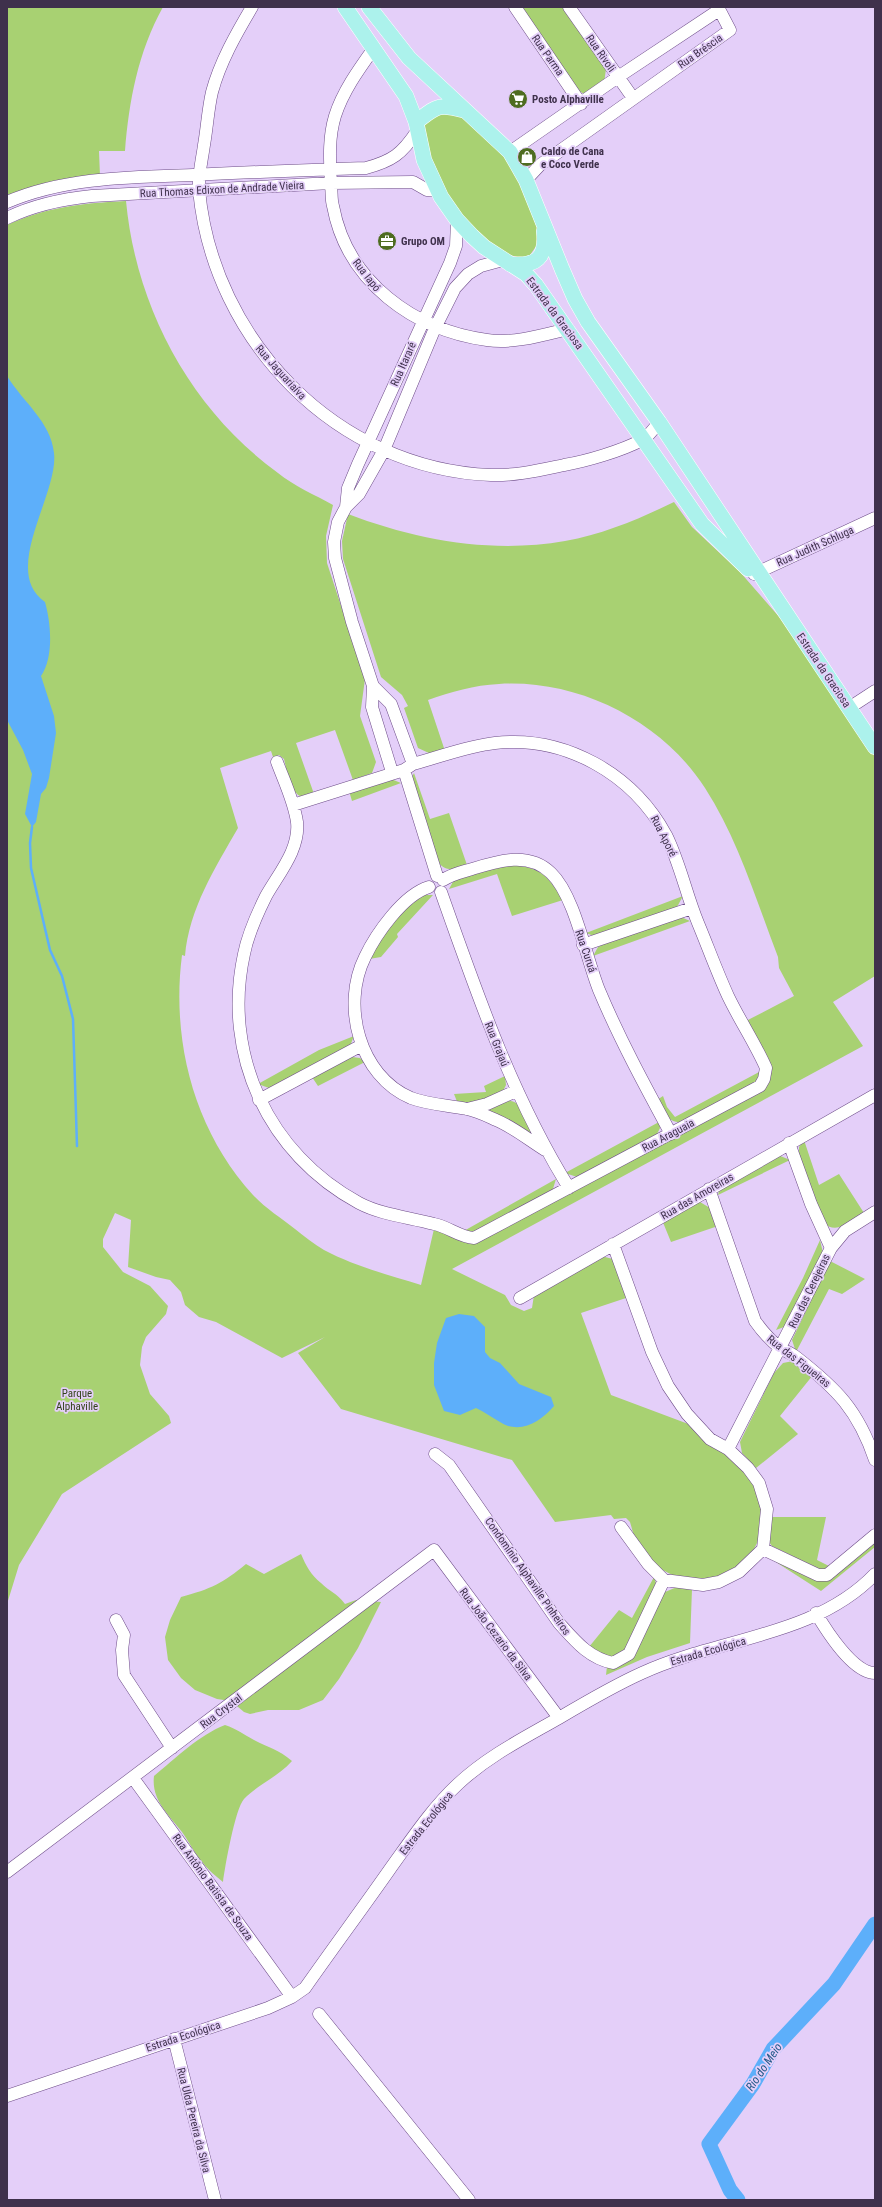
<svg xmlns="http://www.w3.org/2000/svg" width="882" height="2207" font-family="'Roboto Condensed',sans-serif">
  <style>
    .green { fill: #a8d172 }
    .water { fill: #5daffa }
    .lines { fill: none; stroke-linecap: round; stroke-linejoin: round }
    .stream { stroke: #5daffa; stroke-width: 2.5 }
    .river { stroke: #5daffa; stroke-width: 15 }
    .minor-casing { stroke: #6d4c88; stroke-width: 13 }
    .major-casing { stroke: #fff; stroke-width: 16 }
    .minor { stroke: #fff; stroke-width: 12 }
    .major { stroke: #acf2ec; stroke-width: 15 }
    .labels { text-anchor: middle; stroke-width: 3.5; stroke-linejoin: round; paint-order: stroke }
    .street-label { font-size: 11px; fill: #3f314c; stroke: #e4cff9 }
    .poi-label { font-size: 11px; font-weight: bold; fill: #3f314c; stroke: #e4cff9; text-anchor: start }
    .park-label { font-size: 11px; fill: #33441c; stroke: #e4cff9 }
    .water-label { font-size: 12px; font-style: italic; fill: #1f5888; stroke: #e4cff9 }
  </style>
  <rect width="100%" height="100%" fill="#e4cff9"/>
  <path class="green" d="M 7,7 L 163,7 C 138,52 129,101 125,151 L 99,151 L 100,176 L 64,179 L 7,195 Z
    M 520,7 L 563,7 L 606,69 L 604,83 L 584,94 L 576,89 Z
    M 452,109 L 482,133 L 504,157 L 521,183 L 538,231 L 537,245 L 530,255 L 521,258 L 503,253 L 479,235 L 452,205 L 432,166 L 423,125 L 428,114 Z
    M 126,201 C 136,307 190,409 278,473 C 294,486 315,495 333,505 L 326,536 L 327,563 L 365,679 L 360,716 L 376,762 L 372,773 L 353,780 L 335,730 L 296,743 L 314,794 L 302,797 C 289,792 287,771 284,759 L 279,755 L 273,757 L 271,751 L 220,768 L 238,828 C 215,868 189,909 185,956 L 182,955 C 171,1041 194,1130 253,1195 C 265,1208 281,1218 295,1229 C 304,1236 314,1244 324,1250 C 354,1266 389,1275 421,1285 L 434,1229 L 459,1240 L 765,1086 L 746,1021 L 794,996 L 779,968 L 778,957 C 756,900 738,839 705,788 C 662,721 578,679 499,684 C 474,685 451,692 428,700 L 445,751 L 431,754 L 418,748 L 404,708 L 408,706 L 402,695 L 381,677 L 343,559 L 342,541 L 348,514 C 416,540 492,554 565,541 C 604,534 639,519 674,502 L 692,527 L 740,572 L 781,619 L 875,757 L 875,976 L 833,1002 L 863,1046 L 452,1269 L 505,1295 L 511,1305 L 524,1311 L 532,1308 L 534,1295 L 601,1256 L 613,1259 L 629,1297 L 581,1313 L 611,1395 L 691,1425 L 750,1476 L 762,1504 L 759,1539 L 752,1553 L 732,1571 L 712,1580 L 676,1577 L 655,1566 L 634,1536 L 630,1522 L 626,1518 L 614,1519 L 611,1515 L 555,1522 L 512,1460 L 341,1409 L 298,1353 L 325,1337 L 282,1358 L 216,1322 L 199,1317 L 185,1305 L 181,1292 L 170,1280 L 156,1277 L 128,1267 L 131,1220 L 115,1213 L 103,1239 L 103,1247 L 123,1272 L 150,1286 L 168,1306 L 166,1314 L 146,1337 L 142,1347 L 140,1365 L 150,1394 L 169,1416 L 171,1423 L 62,1494 L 19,1565 L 7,1604 L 7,225 C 46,207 84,203 126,201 Z
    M 414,773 L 430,819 L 449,813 L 467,865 C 456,869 446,873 438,862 L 412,777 Z
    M 391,779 L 401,783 L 352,801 L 349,791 Z
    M 503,863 C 538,868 544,869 563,900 L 512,916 L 497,874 L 449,889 L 454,880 Z
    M 425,895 L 433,895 L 397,934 L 398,937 L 381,957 L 369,959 C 380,938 403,903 425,895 Z
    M 683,896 L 677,907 L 594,936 L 586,933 Z
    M 681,917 L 690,921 L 593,956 L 598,947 L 604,944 Z
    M 354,1036 L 350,1046 L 269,1088 L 258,1084 L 319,1050 Z
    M 352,1057 L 360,1058 L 365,1062 L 318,1086 L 312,1077 Z
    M 761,1071 L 757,1082 L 682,1122 C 668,1124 663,1110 657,1100 L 663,1096 L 667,1107 L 675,1117 Z
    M 505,1076 L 506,1085 L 502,1093 L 484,1101 L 458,1104 L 454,1094 L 486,1092 L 484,1086 Z
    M 509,1101 C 522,1100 528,1122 533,1132 L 532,1135 L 482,1110 Z
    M 659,1122 L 660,1128 L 657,1134 L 577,1177 L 565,1173 Z
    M 804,1140 L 819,1185 L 839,1174 L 864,1213 C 851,1221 836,1236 823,1222 L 799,1156 L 799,1147 Z
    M 778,1155 L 790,1160 L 718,1195 L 719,1191 Z
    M 556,1179 L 552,1192 L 475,1234 L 462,1232 Z
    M 700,1202 L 710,1208 L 718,1226 L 671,1242 L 662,1220 Z
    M 820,1240 L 823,1253 L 784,1327 L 776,1330 L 803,1278 Z
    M 830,1261 L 865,1279 L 842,1294 L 829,1289 L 796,1352 L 792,1340 Z
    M 793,1361 L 813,1375 L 780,1416 L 798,1434 L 756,1468 L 742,1453 L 740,1442 L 774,1373 L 783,1363 Z
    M 772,1517 L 826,1517 L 817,1560 L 831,1567 L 821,1570 L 772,1546 L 769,1542 Z
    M 875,1541 L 875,1547 L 821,1591 L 768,1557 L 811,1577 Z
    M 301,1554 C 306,1566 311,1575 321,1583 C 330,1592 336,1592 345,1604 L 356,1600 L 381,1602 L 358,1648 L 339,1679 L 323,1700 L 299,1710 L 268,1710 L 250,1714 L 244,1712 L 231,1701 L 217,1699 L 195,1690 L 181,1678 L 168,1660 L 165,1637 L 170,1620 L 181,1597 C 211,1589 223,1583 246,1564 L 264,1574 Z
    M 654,1577 L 656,1583 L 625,1650 L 610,1658 L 589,1647 L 619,1610 L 632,1618 Z
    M 677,1587 L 692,1589 L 690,1643 L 647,1657 L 606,1675 L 607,1666 L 618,1664 L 665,1592 Z
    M 225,1725 C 237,1729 243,1734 254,1740 C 269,1748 278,1749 292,1761 C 278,1777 257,1785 244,1799 C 235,1809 225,1867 223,1882 C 216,1876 208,1870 203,1863 C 195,1854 189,1842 182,1832 C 169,1815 151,1800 154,1776 C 176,1758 199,1735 225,1725 Z"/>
  <path class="water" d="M 7,376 C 23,402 51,422 54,453 C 59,494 0,571 45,602 C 51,623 54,657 41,676 L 54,716 L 56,733 L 49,778 L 46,788 L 41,794 L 36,822 L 32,827 L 25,814 L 32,774 L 23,750 L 7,720 Z
    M 459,1314 L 474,1316 L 485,1327 L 485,1352 L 490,1358 L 500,1363 L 519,1384 L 551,1397 L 554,1406 C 540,1422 520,1435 500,1422 C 491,1417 485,1412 476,1408 L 460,1415 L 444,1411 L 434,1385 L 434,1363 L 437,1343 L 446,1318 Z"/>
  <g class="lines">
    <path class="stream" d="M 32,827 L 30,843 L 31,868 L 50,950 L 62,976 L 73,1019 L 77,1146"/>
    <path class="river" d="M 738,2200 L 730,2190 L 709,2144 L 753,2084 L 773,2049 L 834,1984 L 875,1924"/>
    <defs>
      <path id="minor" d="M 252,7 C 236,34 220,62 212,92 C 208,109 207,128 204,145 C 202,160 198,175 199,190 C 213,341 337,469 491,475 C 515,476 540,470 564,465 C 587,461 621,451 642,440 C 649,436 654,429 659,422
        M 515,7 L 581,104
        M 569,7 L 633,98
        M 374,48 C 359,69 343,91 335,116 C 328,139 330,162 331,185 C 332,192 331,200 333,206 C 347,282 414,330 487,340 C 513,344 543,335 568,329
        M 510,152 L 618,77 L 719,10
        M 526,180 L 540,165 L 730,30 L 718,7
        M 7,202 C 65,177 131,177 193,175 C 250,172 308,170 366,168 C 392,161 402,154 417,131
        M 7,218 C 34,205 62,199 92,196 L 331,183 L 413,182 L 427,190 L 438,191
        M 346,507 L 348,488 L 358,464 L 450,263 L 456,246 L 457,220
        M 754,574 L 875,518
        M 373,686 L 391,704 L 413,764
        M 849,708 L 875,691
        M 277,762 C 284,781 294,801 297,822 C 300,849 279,873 266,896 C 257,914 248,934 244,954 C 222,1054 268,1154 359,1203 C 382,1215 408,1217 434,1224 C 449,1227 459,1237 474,1238 L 760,1086 L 764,1079 L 766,1068 C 755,1043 740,1021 728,996 C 717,972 708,947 698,923 C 686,894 680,863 666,835 C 633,774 565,735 495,743 C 467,746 440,757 413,764 L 404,770 L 293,805
        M 404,770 L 437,876
        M 392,772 L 372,707 L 373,686 L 352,622 L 335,558 L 334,542 L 338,522 L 346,507 L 359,494 L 384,450 L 435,328 L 455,288 L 468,274 L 481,266 L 503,260
        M 443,880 C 452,874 462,872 472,869 C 498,861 529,851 551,873 C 575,896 586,958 599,990 C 620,1040 645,1086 671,1134
        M 429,887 C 403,895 376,934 365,957 C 341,1005 359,1076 411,1098 C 430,1105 448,1105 467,1109 C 477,1111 487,1116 496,1120 C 513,1127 529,1140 545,1150
        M 441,892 C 477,994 512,1096 569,1188
        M 583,945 L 692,908
        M 259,1100 L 362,1045
        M 467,1109 L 487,1104 L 516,1091
        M 789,1143 L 811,1204 L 831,1248
        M 709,1189 L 755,1321 C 762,1331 770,1340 780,1348 C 785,1351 791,1353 796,1357 C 837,1389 858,1410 875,1460
        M 520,1298 L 875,1095
        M 728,1449 L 831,1248 L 845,1231 L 875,1212
        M 435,1454 L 449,1465 L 559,1623 C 576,1642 589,1658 613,1663 L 629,1654 L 664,1580 L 703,1585 L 719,1582 L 739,1572 L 763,1549 L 767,1509 L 759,1483 L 748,1468 L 728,1449 L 710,1439 L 687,1414 L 668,1386 L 652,1352 L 613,1244
        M 621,1527 L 648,1564 L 664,1580
        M 763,1549 L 818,1575 L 827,1575 L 875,1535
        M 816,1613 C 826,1630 853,1673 875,1673
        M 116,1620 L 124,1635 L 122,1650 L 124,1675 L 172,1748
        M 133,1778 L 292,1997
        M 7,1872 L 434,1550 L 559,1718
        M 319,2014 L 469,2200
        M 174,2039 L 215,2200
        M 7,2096 L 268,2008 L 292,1997 L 305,1988 C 333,1948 362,1909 390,1869 C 411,1840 432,1808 458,1784 C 488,1756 524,1738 559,1718 C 586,1702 613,1686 642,1673 C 717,1638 815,1637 875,1574"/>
      <path id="major" d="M 345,7 L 406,96 L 416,122 L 424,160 L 441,197 L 457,220 L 472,236 L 484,247 L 526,274 L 536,285 L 702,524 L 748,569
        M 369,7 L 409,58 L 510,152 L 526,180 L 562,269 L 575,299 L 588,322 L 659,422 L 875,747
        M 416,122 C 436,107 437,103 463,110
        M 510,264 C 536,267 547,258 544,231"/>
    </defs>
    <use href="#minor" class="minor-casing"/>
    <use href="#major" class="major-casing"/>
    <use href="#minor" class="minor"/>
    <use href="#major" class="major"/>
  </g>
  <defs>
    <symbol id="supermarket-disc" viewBox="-11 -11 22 22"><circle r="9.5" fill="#4e6c20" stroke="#e4cff9"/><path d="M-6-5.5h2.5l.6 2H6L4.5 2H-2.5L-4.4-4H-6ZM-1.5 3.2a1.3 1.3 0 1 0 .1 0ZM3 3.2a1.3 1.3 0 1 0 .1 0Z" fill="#fff"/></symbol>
    <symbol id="shop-disc" viewBox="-11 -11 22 22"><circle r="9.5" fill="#4e6c20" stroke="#e4cff9"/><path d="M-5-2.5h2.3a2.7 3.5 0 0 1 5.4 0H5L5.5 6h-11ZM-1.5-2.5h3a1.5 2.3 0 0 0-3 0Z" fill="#fff"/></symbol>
    <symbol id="office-disc" viewBox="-11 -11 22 22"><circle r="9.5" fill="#4e6c20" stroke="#e4cff9"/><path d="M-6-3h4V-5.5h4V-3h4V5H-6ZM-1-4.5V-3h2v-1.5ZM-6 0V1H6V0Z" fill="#fff"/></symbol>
  </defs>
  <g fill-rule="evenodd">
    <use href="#supermarket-disc" x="507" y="88" width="22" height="22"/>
    <use href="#shop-disc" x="516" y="146" width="22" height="22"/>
    <use href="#office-disc" x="376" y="230" width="22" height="22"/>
  </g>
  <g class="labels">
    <g class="street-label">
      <text transform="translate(700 51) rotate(-35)" y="4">Rua Bréscia</text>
      <text transform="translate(601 53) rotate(55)" y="4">Rua Rivoli</text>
      <text transform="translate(548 55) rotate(55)" y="4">Rua Parma</text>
      <text transform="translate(222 189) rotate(-3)" y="4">Rua Thomas Edixon de Andrade Vieira</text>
      <text transform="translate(367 275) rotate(52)" y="4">Rua Iapó</text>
      <text transform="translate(555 313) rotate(53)" y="4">Estrada da Graciosa</text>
      <text transform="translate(403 364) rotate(-66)" y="4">Rua Itararé</text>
      <text transform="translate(281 372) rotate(48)" y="4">Rua Jaguariaíva</text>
      <text transform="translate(815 546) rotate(-24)" y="4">Rua Judith Schluga</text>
      <text transform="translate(824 670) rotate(56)" y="4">Estrada da Graciosa</text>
      <text transform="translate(664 836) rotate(63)" y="4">Rua Aporé</text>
      <text transform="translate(586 951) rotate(71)" y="4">Rua Curuá</text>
      <text transform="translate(497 1044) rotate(68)" y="4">Rua Grajaú</text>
      <text transform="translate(668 1135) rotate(-28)" y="4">Rua Araguaia</text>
      <text transform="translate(697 1196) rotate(-30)" y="4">Rua das Amoreiras</text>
      <text transform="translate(809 1291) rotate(-64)" y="4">Rua das Cerejeiras</text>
      <text transform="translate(799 1361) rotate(38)" y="4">Rua das Figueiras</text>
      <text transform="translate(528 1576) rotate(55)" y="4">Condomínio Alphaville Pinheiros</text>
      <text transform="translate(496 1634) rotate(53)" y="4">Rua João Cezario da Silva</text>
      <text transform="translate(708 1651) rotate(-16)" y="4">Estrada Ecológica</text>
      <text transform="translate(221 1711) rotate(-37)" y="4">Rua Crystal</text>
      <text transform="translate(426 1823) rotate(-51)" y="4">Estrada Ecológica</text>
      <text transform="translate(213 1887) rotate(54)" y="4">Rua Antônio Batista de Souza</text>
      <text transform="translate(183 2036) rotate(-18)" y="4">Estrada Ecológica</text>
      <text transform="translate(194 2120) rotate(76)" y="4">Rua Ulda Pereira da Silva</text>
    </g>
    <g class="poi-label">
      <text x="532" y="103">Posto Alphaville</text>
      <text x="541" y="155">Caldo de Cana<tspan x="541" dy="13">e Coco Verde</tspan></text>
      <text x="401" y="245">Grupo OM</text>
    </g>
    <g class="park-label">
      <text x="77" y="1397">Parque<tspan x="77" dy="13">Alphaville</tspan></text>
    </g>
    <g class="water-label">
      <text transform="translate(764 2067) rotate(-56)" y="4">Rio do Meio</text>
    </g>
  </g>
  <rect width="882" height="2207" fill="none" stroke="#3f314c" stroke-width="16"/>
</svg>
